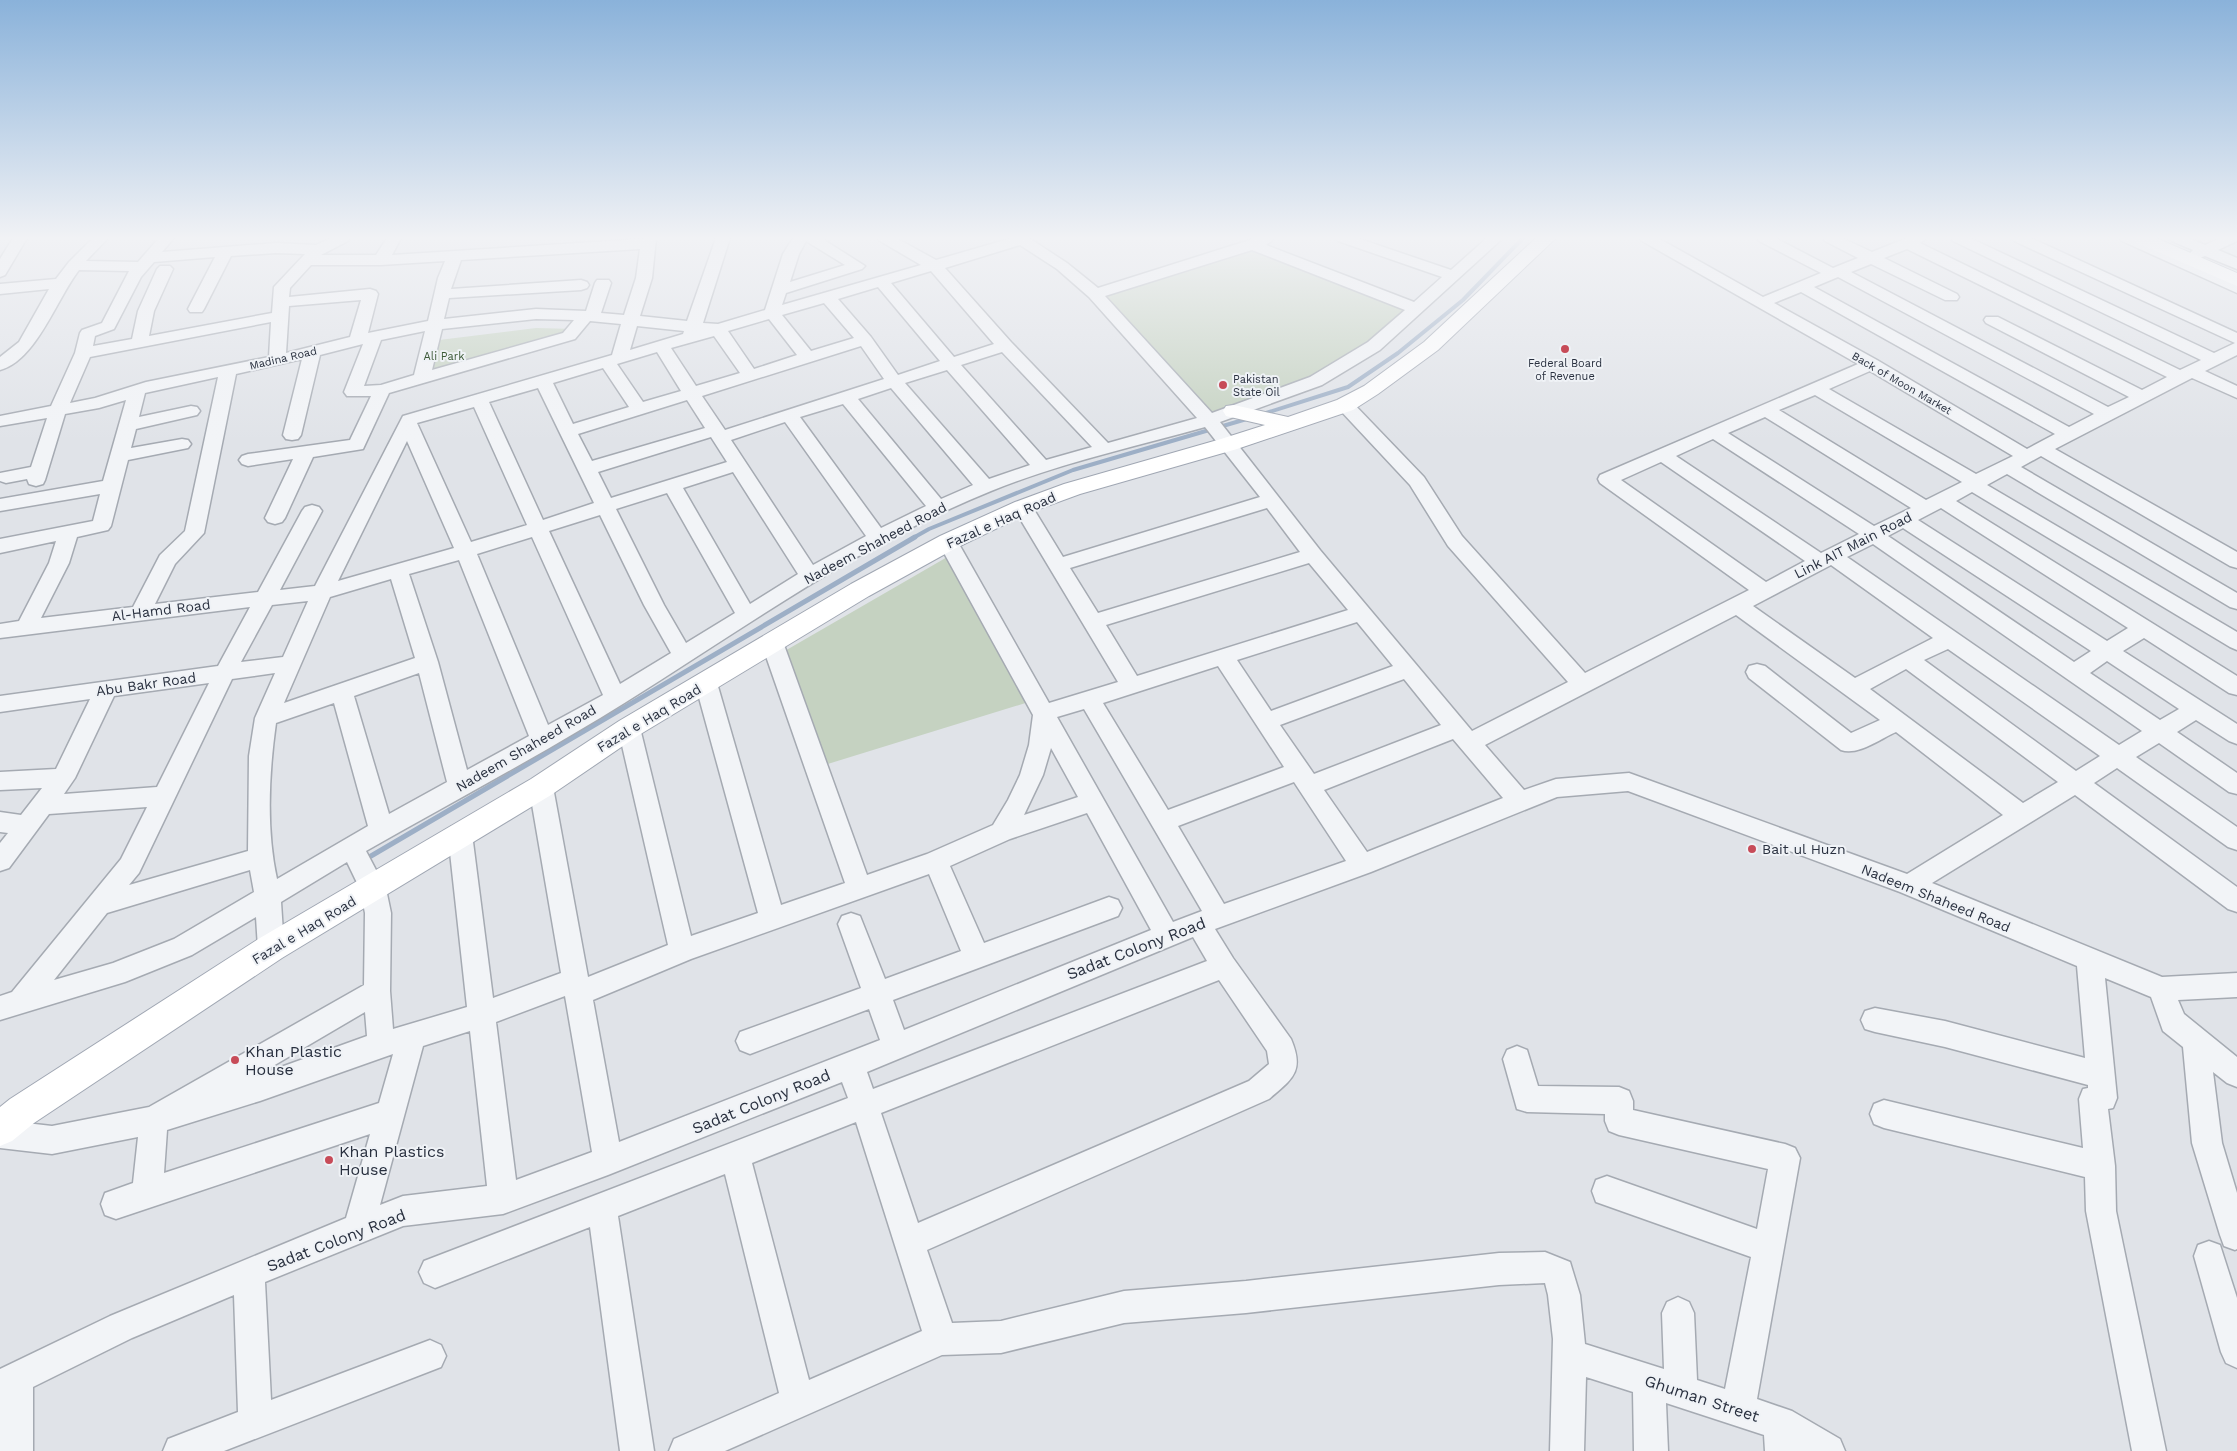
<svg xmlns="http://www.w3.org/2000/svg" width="2237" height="1451" font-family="'Work Sans',sans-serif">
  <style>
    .green { fill: #c5d2c1 }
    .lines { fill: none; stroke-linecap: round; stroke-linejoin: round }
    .stream-far1 { stroke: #9dafc6; stroke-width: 4 }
    .stream { stroke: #9dafc6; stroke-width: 5 }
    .minor-casing { stroke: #a5aab2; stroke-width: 3 }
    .major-casing { stroke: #a0a7b3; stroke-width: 2 }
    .minor { fill: #f2f4f7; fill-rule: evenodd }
    .major { fill: #fff; fill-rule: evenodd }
    .poi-dot { fill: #c74b58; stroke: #eff2f6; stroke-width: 2 }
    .labels { text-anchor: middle; stroke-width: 4; stroke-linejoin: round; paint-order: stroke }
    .far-park-label { font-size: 11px; fill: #3c5a37; stroke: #eff2f6 }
    .far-street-label { font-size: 11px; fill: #29303f; stroke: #eff2f6 }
    .far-poi-label { font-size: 11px; fill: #29303f; stroke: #eff2f6 }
    .street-label { font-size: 14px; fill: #29303f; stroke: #eff2f6 }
    .poi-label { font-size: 14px; fill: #29303f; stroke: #eff2f6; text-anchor: start }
    .near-street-label { font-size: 16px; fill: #29303f; stroke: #eff2f6 }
    .near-poi-label { font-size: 16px; fill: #29303f; stroke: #eff2f6; text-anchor: start }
  </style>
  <rect width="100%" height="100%" fill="#e0e3e8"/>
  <path class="green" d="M 1253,245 L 1416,309 L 1316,381 L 1209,420 L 1095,294 Z
    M 536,328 L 575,329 L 569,336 L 419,379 L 431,341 Z
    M 949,556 L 1032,701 L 818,767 L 783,652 Z"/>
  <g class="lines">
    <path class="stream-far1" d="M 1263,414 L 1348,387 L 1398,353 L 1463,300 L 1523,238
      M 913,538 L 929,529 L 1073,470 L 1250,418"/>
    <path class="stream" d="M 371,856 L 915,537"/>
    <defs>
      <path id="minor" d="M 13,238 L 27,238 L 5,275 L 0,277 L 0,259 Z
        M 93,238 L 108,238 L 86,261 L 138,262 L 159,238 L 174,238 L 162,252 L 276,243 L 316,245 L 331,238 L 350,238 L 348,241 L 321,255 L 376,255 L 387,238 L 401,238 L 392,255 L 656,238 L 652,278 L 640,316 L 687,321 L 716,238 L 730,238 L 703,323 L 718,324 L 765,310 L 783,254 L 793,238 L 821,238 L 865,266 L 862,269 L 786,293 L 782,305 L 921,265 L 880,241 L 878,238 L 896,238 L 936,260 L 1012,238 L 1029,238 L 1067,263 L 1098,288 L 1256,238 L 1275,238 L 1266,245 L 1414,302 L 1442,277 L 1338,241 L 1336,238 L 1357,238 L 1451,270 L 1487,238 L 1503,238 L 1380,350 L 1322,385 L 1220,422 L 1320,550 L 1472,731 L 1568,682 L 1448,546 L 1410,485 L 1339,409 L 1336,405 L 1339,401 L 1351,401 L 1424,477 L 1462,536 L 1585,673 L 1749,590 L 1600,483 L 1598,479 L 1600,475 L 1858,364 L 1642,241 L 1640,238 L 1658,238 L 1763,297 L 1821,273 L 1759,241 L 1757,238 L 1775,238 L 1833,268 L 1858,258 L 1825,241 L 1823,238 L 1842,238 L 1872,252 L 1907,238 L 1927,238 L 1920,243 L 2180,370 L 2201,360 L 1953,241 L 1951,238 L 1970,238 L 2214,353 L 2235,343 L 2014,241 L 2012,238 L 2031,238 L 2237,333 L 2237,355 L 2205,371 L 2237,386 L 2237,398 L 2192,378 L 2055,449 L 2237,552 L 2237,568 L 2230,566 L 2041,456 L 2021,467 L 2237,593 L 2237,609 L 2230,607 L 2007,474 L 1987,485 L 2237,632 L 2237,650 L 2230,647 L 1972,492 L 1956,501 L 2237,676 L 2237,695 L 2229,693 L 2144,638 L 2123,651 L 2237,724 L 2237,744 L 2229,741 L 2196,720 L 2177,732 L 2237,773 L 2237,794 L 2229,792 L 2159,743 L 2136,757 L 2237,827 L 2237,850 L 2228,847 L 2117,768 L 2094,783 L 2237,887 L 2237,912 L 2228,909 L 2075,795 L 1932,883 L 2162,977 L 2237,973 L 2237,997 L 2178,1000 L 2184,1014 L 2237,1057 L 2237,1087 L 2227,1083 L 2213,1072 L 2222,1143 L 2237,1193 L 2237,1249 L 2235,1250 L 2224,1246 L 2220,1235 L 2192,1143 L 2183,1047 L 2163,1031 L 2151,997 L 2105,978 L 2117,1098 L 2113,1108 L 2108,1109 L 2115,1166 L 2116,1211 L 2166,1451 L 2132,1451 L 2086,1211 L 2085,1177 L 1884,1128 L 1874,1124 L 1870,1114 L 1874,1104 L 1884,1100 L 2083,1148 L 2079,1099 L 2083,1089 L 2088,1088 L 2088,1085 L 1945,1047 L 1875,1032 L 1865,1029 L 1861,1020 L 1865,1011 L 1875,1008 L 1945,1021 L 2085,1058 L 2077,966 L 1900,892 L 1628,791 L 1557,797 L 1371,872 L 1215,929 L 1233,958 L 1291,1039 C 1305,1072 1292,1079 1269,1099 L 927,1250 L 952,1323 L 1001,1321 L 1124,1291 L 1246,1281 L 1499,1253 L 1545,1252 L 1570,1262 L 1580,1295 L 1585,1344 L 1664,1369 L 1662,1313 L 1667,1302 L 1678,1297 L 1689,1302 L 1694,1313 L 1697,1380 L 1725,1389 L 1751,1257 L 1596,1202 L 1592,1191 L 1596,1180 L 1607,1176 L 1757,1229 L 1768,1169 L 1619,1135 L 1609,1131 L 1605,1121 L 1605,1114 L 1527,1112 L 1517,1109 L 1503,1059 L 1507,1050 L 1517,1046 L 1527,1050 L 1538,1086 L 1619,1087 L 1629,1091 L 1633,1101 L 1633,1110 L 1785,1144 L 1795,1148 L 1800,1158 L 1757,1399 L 1792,1411 L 1840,1439 L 1845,1451 L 1765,1451 L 1764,1435 L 1666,1403 L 1668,1451 L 1634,1451 L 1633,1392 L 1586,1377 L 1584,1451 L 1550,1451 L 1553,1339 L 1548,1295 L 1545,1283 L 1499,1285 L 1246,1313 L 1124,1323 L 1001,1353 L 942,1355 L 725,1451 L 669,1451 L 674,1439 L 779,1393 L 725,1174 L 618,1216 L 654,1451 L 620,1451 L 590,1227 L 435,1288 L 424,1283 L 419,1272 L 424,1261 L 848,1098 L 842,1082 L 608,1175 L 503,1214 L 403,1226 L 265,1282 L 271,1400 L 430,1340 L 441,1345 L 446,1356 L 441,1367 L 224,1451 L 163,1451 L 168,1439 L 238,1412 L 234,1295 L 132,1338 L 33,1387 L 33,1451 L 0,1451 L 0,1369 L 110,1316 L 346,1218 L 370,1134 L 116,1219 L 105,1215 L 101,1204 L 105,1193 L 133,1183 L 138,1137 L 52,1154 L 0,1148 L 0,1120 L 52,1126 L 149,1107 L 364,985 L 365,913 L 360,889 L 347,862 L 281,902 L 284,948 L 280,956 L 271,959 L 262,956 L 258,948 L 256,917 L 192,955 L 125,982 L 0,1020 L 0,996 L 12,992 L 121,859 L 147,807 L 49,814 L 9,868 L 0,871 L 0,843 L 8,833 L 0,832 L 0,812 L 21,815 L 42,788 L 0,790 L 0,772 L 56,769 L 90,699 L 0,712 L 0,696 L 218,666 L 250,607 L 0,638 L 0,624 L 19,621 L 49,563 L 56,541 L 0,553 L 0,539 L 93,521 L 100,494 L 0,511 L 0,499 L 103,481 L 126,400 L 99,408 L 65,414 L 45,480 L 43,484 L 36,486 L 29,484 L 27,479 L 6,483 L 0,481 L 0,473 L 31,467 L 47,418 L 0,426 L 0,416 L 51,406 L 75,353 L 80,333 L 82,330 L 102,323 L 129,271 L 79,270 C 57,298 36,361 0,370 L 0,357 L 19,342 L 49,289 L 0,294 L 0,284 L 56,279 L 69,262 ZM 806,241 L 845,265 L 790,282 L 799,254 ZM 1020,245 L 1057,269 L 1089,297 L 1197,418 L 1108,443 L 1011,342 L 945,268 ZM 640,249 L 636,278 L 624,315 L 601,313 L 611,283 L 609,280 L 597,280 L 595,283 L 586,311 L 536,309 L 444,319 L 449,298 L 581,290 L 587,288 L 589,285 L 587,282 L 581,280 L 451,289 L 461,260 ZM 1907,249 L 2167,377 L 2142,390 L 1998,317 L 1986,317 L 1984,320 L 1986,323 L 2129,397 L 2108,407 L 1851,272 L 1871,264 L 1945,300 L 1957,300 L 1959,297 L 1957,294 L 1884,258 ZM 1252,250 L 1405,310 L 1368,342 L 1310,377 L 1212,413 L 1105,296 ZM 276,253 L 305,254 L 274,287 L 272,313 L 149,336 L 154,311 L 173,269 L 170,266 L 160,266 L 157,269 L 138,311 L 132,339 L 93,346 L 95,336 L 114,329 L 141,277 L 154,262 L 215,257 L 188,309 L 190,312 L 202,312 L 204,309 L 231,256 ZM 445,261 L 438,278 L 428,321 L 368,333 L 378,294 L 376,291 L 370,289 L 289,297 L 290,288 L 311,265 L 381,265 ZM 931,271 L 994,344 L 954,357 L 891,283 ZM 1838,277 L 2094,414 L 2069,427 L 1814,287 ZM 878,287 L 940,361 L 898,375 L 871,337 L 838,299 ZM 1801,292 L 2055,434 L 2027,449 L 1877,360 L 1774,303 ZM 361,300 L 350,337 L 286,353 L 289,306 ZM 824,303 L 854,338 L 811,351 L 782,315 ZM 536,319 L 574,320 L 563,333 L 432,370 L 442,329 ZM 769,319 L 797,355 L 754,369 L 728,331 ZM 590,321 L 621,324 L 612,355 L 403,416 L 315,586 L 280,590 L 322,511 L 319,507 L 312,505 L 305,507 L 302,511 L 258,592 L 155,604 L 175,564 L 204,533 L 236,374 L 302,359 L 283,435 L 286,439 L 292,440 L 298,439 L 301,435 L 320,355 L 363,344 L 344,392 L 347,396 L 371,396 L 350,440 L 248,454 L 242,456 L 239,460 L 242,464 L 248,466 L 293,459 L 265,518 L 268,522 L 275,524 L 282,522 L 285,518 L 313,457 L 363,449 L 389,393 L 575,339 ZM 271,322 L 269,357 L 146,382 L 95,398 L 70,403 L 90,357 ZM 637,326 L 684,331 L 683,334 L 630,350 ZM 425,331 L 414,375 L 381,385 L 364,386 L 381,340 ZM 714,336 L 740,373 L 696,386 L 671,348 ZM 861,346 L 884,379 L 725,430 L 702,396 ZM 657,352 L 681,391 L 643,402 L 617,364 ZM 1002,352 L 1092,447 L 1046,460 L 961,365 ZM 603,368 L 629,407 L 573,424 L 553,383 ZM 947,370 L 1030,465 L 989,479 L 905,383 ZM 1870,371 L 2013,456 L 1976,474 L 1829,389 ZM 218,377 L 185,531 L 160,555 L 133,607 L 41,618 L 69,563 L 77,537 L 108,530 L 111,526 L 128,460 L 188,448 L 191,444 L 188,440 L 182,439 L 131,448 L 136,429 L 197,415 L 200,411 L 197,407 L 191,406 L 139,417 L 145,393 ZM 538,388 L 594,503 L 543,520 L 489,402 ZM 891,388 L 973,485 L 941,499 L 858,399 ZM 1815,395 L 1962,482 L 1926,500 L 1779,410 ZM 687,400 L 705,428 L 592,461 L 578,434 ZM 843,404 L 926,506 L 881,528 L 800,417 ZM 474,407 L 527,525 L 471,542 L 417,423 ZM 1765,417 L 1911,508 L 1874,526 L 1728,433 ZM 785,422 L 866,536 L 813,565 L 731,440 ZM 1205,427 L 1260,497 L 1063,557 L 1030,503 L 1023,501 L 1016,503 L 1013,507 L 1118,682 L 1049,703 L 955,537 L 948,536 L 941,537 L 938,542 L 1033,715 L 1029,745 L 1020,775 L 1008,800 L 993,825 L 927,854 L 867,875 L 783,642 L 779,637 L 772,634 L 765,637 L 761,642 L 845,883 L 781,905 L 717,683 L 714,677 L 706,675 L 698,677 L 695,683 L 758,913 L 691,936 L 640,728 L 637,722 L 629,719 L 621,722 L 618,728 L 668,945 L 588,977 L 553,787 L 549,780 L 541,778 L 533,780 L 529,787 L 561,973 L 493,998 L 472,834 L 469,827 L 460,824 L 451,827 L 448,834 L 467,1007 L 393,1029 L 390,991 L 391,913 L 386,889 L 366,851 C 452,802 541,755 626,702 C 744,628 860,544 991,491 C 1060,463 1134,447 1205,427 ZM 711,437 L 727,462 L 611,498 L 598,472 ZM 1713,439 L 1859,534 L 1821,553 L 1676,456 ZM 407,441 L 454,548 L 338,581 ZM 1661,462 L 1805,561 L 1766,582 L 1621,480 ZM 733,472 L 798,574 L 750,604 L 683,488 ZM 667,493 L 735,613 L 686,643 L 664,605 L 616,509 ZM 1267,508 L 1300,552 L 1098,613 L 1070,568 ZM 1941,508 L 2128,628 L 2107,641 L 1918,520 ZM 600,515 L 644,605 L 671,653 L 620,684 L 549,531 ZM 1903,528 L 2091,651 L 2074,662 L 1888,536 ZM 532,537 L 603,695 L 548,725 L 477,554 ZM 1873,544 L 2142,731 L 2119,745 L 1847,557 ZM 459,560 L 529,736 L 467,770 L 438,662 L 409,574 ZM 1309,563 L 1348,610 L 1137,676 L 1106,625 ZM 1831,565 L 1933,638 L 1855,678 L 1753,606 ZM 391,579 L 415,658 L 284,703 L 330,597 ZM 308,601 L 283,657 L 241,662 L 272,605 ZM 1736,615 L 1880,720 L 1851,733 L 1765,666 L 1757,664 L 1749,666 L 1746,672 L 1749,678 L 1841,750 C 1858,756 1880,739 1896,732 L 2003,815 L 1907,874 L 1629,773 L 1556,779 L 1524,790 L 1485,745 ZM 1357,622 L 1393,666 L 1271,711 L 1237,660 ZM 1948,649 L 2100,756 L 2076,771 L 1924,660 ZM 2107,661 L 2179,709 L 2160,720 L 2090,673 ZM 1218,666 L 1284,767 L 1168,810 L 1103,703 ZM 1906,669 L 2058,782 L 2023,803 L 1870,689 ZM 275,673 L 255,718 L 249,756 L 248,851 L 129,885 L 139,873 L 232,679 ZM 419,673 L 447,782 L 389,814 L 354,696 ZM 1404,679 L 1441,725 L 1314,774 L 1280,725 ZM 209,683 L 157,787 L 64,794 L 75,778 L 114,696 ZM 334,703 L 368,826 L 277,879 C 266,829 269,773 276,723 ZM 1084,709 L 1202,911 L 1173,922 L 1057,717 ZM 1453,739 L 1503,798 L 1367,852 L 1324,790 ZM 1051,748 L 1078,797 L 1024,815 L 1043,775 ZM 1294,782 L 1346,861 L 1224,904 L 1178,826 ZM 1087,813 L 1151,930 L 904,1030 L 893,1000 L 1118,916 L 1122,908 L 1118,900 L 1109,897 L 984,943 L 950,866 L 1010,839 ZM 250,870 L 254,892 L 174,939 L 113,963 L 54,980 L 107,913 ZM 929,874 L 961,951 L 885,979 L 860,916 L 851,913 L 842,916 L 838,924 L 861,988 L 740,1032 L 736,1041 L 740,1050 L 750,1054 L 869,1009 L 880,1040 L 619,1142 L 593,1000 L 691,959 ZM 1193,937 L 1207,961 L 873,1089 L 867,1072 ZM 1219,980 L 1267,1051 L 1269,1064 L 1249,1081 L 918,1223 L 881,1113 ZM 565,996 L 592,1152 L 516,1180 L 496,1022 ZM 365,1012 L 367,1036 L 256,1076 ZM 470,1031 L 487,1186 L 403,1196 L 380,1205 L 423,1046 ZM 393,1054 L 379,1103 L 164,1173 L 167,1130 L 260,1101 ZM 856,1122 L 922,1331 L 809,1380 L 752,1163 Z
        M 2120,238 L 2139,238 L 2237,282 L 2237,293 L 2122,241 Z
        M 2170,238 L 2189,238 L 2205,245 L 2220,238 L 2237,238 L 2237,241 L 2218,250 L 2237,258 L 2237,269 L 2205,256 L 2197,259 L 2192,257 L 2189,254 L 2193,250 L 2172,241 Z
        M 2209,1241 L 2220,1245 L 2237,1298 L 2237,1368 L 2226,1363 L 2221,1352 L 2194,1256 L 2198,1245 Z"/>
      <path id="major" d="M 1536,238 L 1556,238 L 1438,350 L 1378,394 L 1353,410 L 1237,449 L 1080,494 L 1031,512 L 956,548 L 869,596 L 639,735 L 551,795 L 282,958 L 34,1123 L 12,1141 L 0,1146 L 0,1107 L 10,1099 L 260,938 L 531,779 L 619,721 L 851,584 L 940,536 L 1015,502 L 1064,484 L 1221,439 L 1265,425 L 1226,416 L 1223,411 L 1226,406 L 1234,405 L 1288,417 L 1337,400 L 1364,386 L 1424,342 Z
        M 2132,238 L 2156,238 L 2237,273 L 2237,286 L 2135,242 Z"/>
    </defs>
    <use href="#minor" class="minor-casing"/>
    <use href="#major" class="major-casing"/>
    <use href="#minor" class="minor"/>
    <use href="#major" class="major"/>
  </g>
  <linearGradient id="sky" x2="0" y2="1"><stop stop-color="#8ab2da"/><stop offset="0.54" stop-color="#f1f2f5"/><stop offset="1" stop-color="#f1f2f5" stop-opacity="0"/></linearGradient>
  <rect width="2237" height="441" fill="url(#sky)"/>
  <g class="poi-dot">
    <circle cx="1565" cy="349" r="5"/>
    <circle cx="1223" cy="385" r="5"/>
    <circle cx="1752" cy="849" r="5"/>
    <circle cx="235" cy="1060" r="5"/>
    <circle cx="329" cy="1160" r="5"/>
  </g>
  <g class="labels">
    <g class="far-park-label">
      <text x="444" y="360">Ali Park</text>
    </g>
    <g class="far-street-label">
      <text transform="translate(283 358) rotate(-13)" y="4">Madina Road</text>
      <text transform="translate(1902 383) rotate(30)" y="4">Back of Moon Market</text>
    </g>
    <g class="far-poi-label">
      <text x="1565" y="367">Federal Board<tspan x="1565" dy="13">of Revenue</tspan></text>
      <text x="1233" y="383" text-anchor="start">Pakistan<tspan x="1233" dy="13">State Oil</tspan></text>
    </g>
    <g class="street-label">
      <text transform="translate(1001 520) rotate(-24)" y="5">Fazal e Haq Road</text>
      <text transform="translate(875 543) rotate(-28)" y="5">Nadeem Shaheed Road</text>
      <text transform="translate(1853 545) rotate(-27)" y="5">Link AIT Main Road</text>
      <text transform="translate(161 610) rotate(-7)" y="5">Al-Hamd Road</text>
      <text transform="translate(146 684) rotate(-8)" y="5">Abu Bakr Road</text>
      <text transform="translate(649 718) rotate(-31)" y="5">Fazal e Haq Road</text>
      <text transform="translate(526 748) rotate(-30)" y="5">Nadeem Shaheed Road</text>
      <text transform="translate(1936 898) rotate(22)" y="5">Nadeem Shaheed Road</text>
      <text transform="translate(304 930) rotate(-31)" y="5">Fazal e Haq Road</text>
    </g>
    <g class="poi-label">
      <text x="1762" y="854">Bait ul Huzn</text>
    </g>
    <g class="near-street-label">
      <text transform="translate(1136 948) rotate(-21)" y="6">Sadat Colony Road</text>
      <text transform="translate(761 1101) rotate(-22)" y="6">Sadat Colony Road</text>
      <text transform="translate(336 1240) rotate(-21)" y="6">Sadat Colony Road</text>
      <text transform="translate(1702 1398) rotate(18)" y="6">Ghuman Street</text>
    </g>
    <g class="near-poi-label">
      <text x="245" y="1057">Khan Plastic<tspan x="245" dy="18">House</tspan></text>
      <text x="339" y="1157">Khan Plastics<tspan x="339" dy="18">House</tspan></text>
    </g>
  </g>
</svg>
